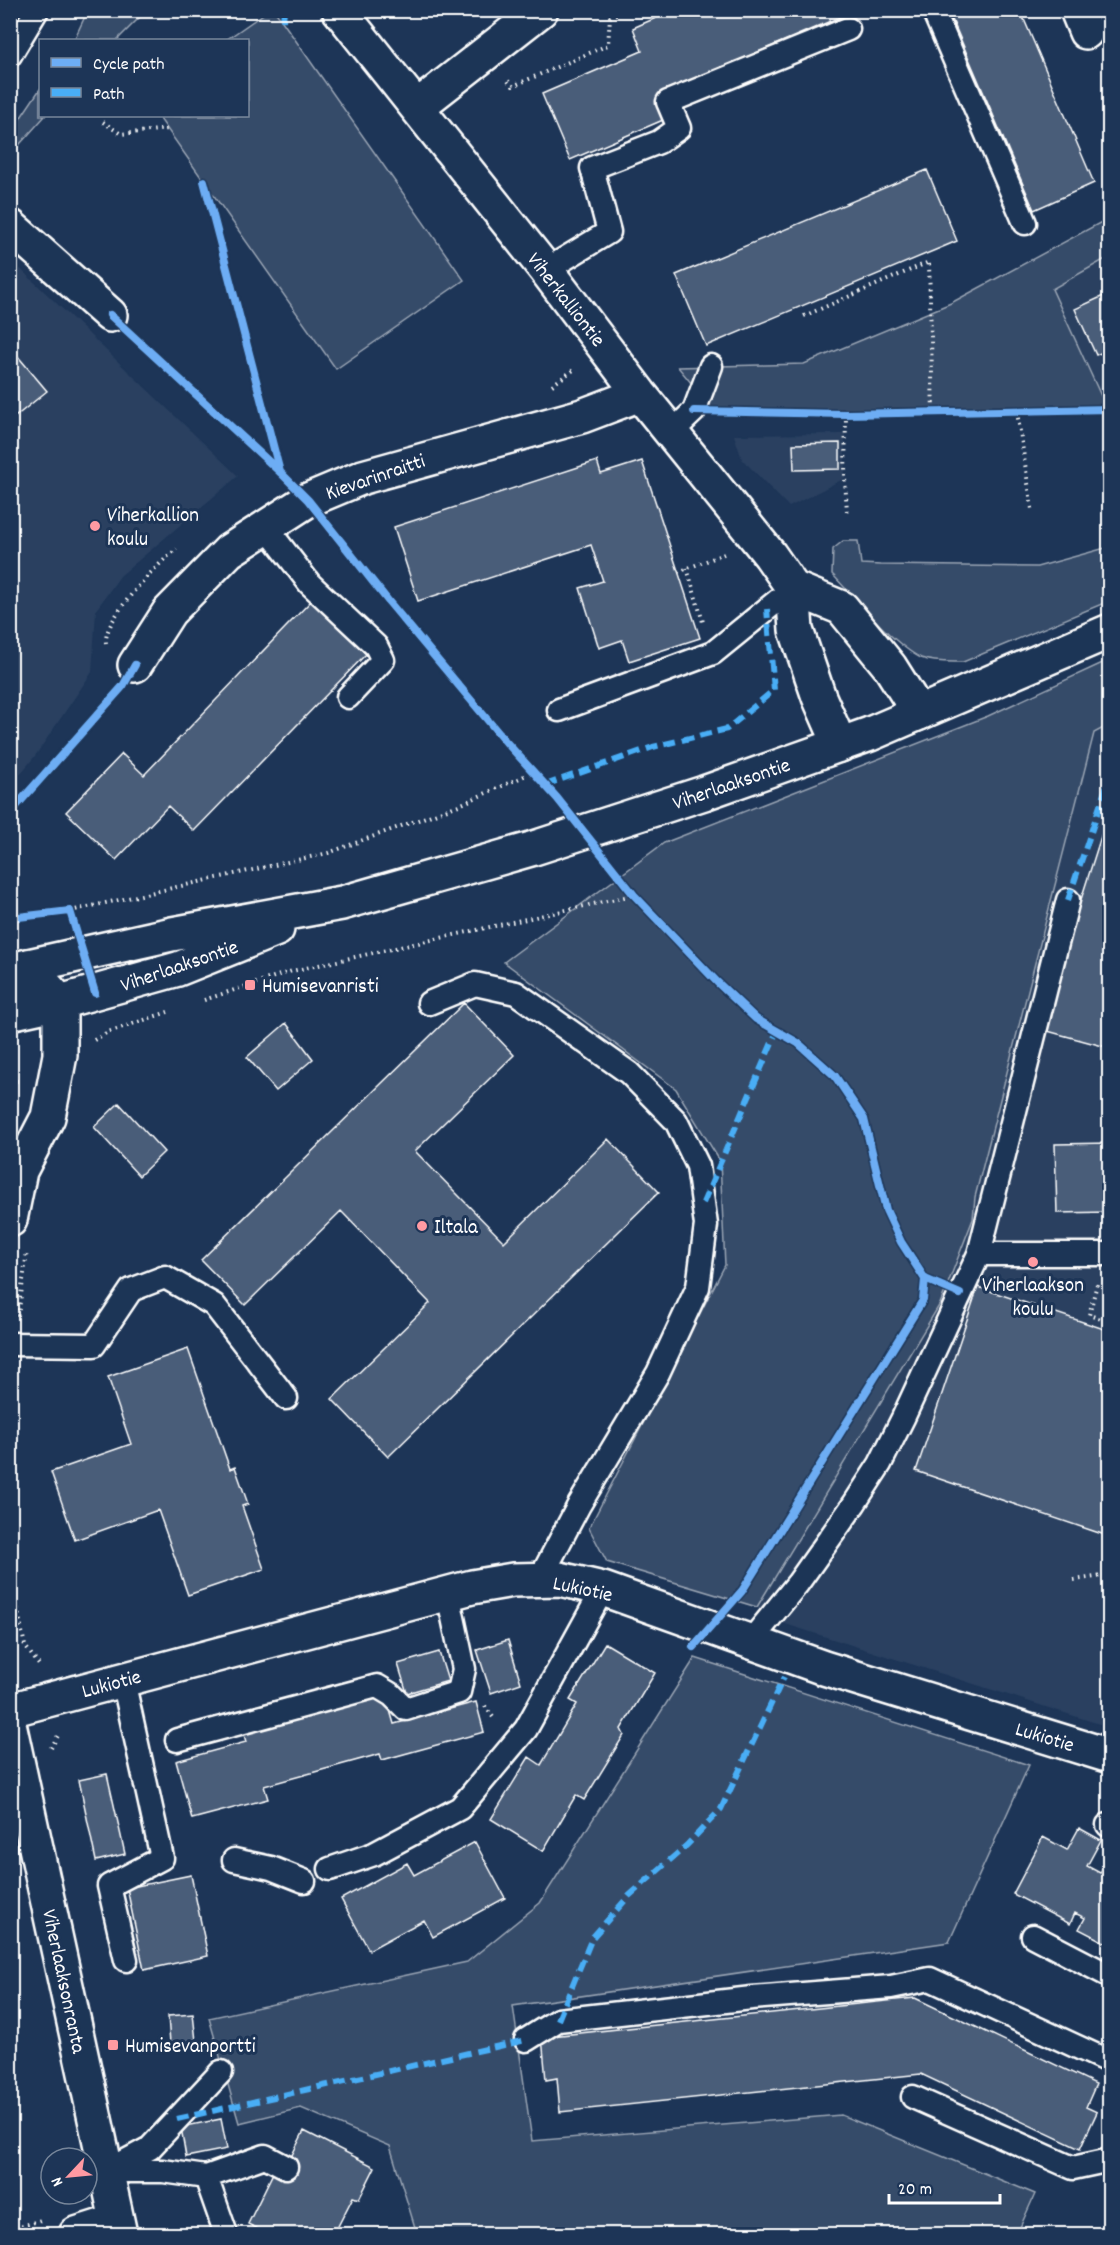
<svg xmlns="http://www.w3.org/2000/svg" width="1120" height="2245" font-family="Dekko,sans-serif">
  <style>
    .built { fill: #2a4161 }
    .green { fill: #364b69; stroke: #9aa5b4; stroke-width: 1.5 }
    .building { fill: #4a5d79; stroke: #fff; stroke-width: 1.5 }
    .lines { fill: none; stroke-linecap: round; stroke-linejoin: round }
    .lane-casing { stroke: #fff; stroke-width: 27 }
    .street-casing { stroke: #fff; stroke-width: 38 }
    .secondary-casing { stroke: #fff; stroke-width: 38 }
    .path { stroke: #fff; stroke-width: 4; stroke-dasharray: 1.5 4.5; stroke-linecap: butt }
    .lane { stroke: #1d3557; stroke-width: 22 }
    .street { stroke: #1d3557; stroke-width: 33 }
    .secondary { stroke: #1d3557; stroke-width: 33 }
    .quiet { stroke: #49aef6; stroke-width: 6; stroke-dasharray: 12 6; stroke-linecap: butt }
    .cycleway-casing { stroke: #1d3557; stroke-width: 11 }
    .cycleway { stroke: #6dadf4; stroke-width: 8 }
    .poi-dot { fill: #ff9aa2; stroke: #1d3557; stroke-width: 2 }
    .labels { text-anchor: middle; stroke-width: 6; stroke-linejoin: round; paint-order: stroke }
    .street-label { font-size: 21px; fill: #fff; stroke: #1d3557 }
    .poi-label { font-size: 21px; fill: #fff; stroke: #1d3557; text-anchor: start }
  </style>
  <rect width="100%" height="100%" fill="#1d3557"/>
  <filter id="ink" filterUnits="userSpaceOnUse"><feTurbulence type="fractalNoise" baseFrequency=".0167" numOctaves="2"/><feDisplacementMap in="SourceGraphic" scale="12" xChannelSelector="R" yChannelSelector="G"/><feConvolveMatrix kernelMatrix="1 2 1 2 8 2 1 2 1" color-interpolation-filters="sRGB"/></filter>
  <g filter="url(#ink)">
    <path class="built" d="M 1109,257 L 1109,409 L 1107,409 L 1052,289 Z
      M 11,260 L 238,476 L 120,576 L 96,610 L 92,672 L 35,756 L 11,785 Z
      M 845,434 L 845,478 L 789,507 L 742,459 L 734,435 Z
      M 1109,725 L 1109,1727 L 773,1620 L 757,1607 L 940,1304 L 973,1219 L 975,1197 L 1094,733 Z"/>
    <path class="green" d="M 88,10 L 172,10 L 172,11 L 146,11 L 117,40 L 74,40 Z
      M 269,10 L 275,11 L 464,280 L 336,369 L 158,116 L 248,116 L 248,40 L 226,40 Z
      M 1088,11 L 1109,11 L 1109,35 L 1101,39 Z
      M 40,89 L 40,116 L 45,116 L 11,154 L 11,132 Z
      M 1109,218 L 1109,257 L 1052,289 L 1107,409 L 933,413 L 715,412 L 678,367 L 804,364 L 951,303 Z
      M 843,541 L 858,541 L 861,564 L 881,565 L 1037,567 L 1109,547 L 1109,601 L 963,662 C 950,662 934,663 921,658 C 893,644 855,598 832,574 L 833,549 Z
      M 1109,660 L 1109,725 L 1094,733 L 975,1197 L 973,1219 L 940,1304 L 757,1607 L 607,1562 L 589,1528 L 725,1265 L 720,1161 L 676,1089 L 504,962 L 664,843 L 988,716 Z
      M 695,1658 L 1029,1765 L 949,1942 L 513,2006 L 532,2141 L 841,2115 L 1035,2194 L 1017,2234 L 417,2234 L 390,2146 L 301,2108 L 239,2123 L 209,2018 L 467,1962 L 540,1903 Z"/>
    <path class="building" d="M 674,10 L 846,10 L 847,14 L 660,94 L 670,117 L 570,160 L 542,94 L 642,51 L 633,28 Z
      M 948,10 L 1020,10 L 1094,183 L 1034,210 Z
      M 927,170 L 957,241 L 706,346 L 676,275 Z
      M 1110,293 L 1110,349 L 1096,355 L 1075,309 Z
      M 10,347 L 47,391 L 10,421 Z
      M 840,443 L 840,469 L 794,470 L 793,444 Z
      M 597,461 L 601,474 L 642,461 L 700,638 L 629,661 L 622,640 L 599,648 L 580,588 L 603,581 L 591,545 L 418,601 L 394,527 Z
      M 311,601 L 366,654 L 194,831 L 168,806 L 116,860 L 66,812 L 122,754 L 144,775 Z
      M 1110,808 L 1110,1048 L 1040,1029 Z
      M 464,1003 L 514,1055 L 415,1151 L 504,1242 L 608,1139 L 659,1192 L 388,1457 L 332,1399 L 430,1303 L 341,1211 L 245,1305 L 201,1260 Z
      M 286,1023 L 313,1059 L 276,1091 L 247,1057 Z
      M 119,1103 L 164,1152 L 139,1176 L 94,1127 Z
      M 1110,1143 L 1110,1212 L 1057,1213 L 1055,1144 Z
      M 978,1287 L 1110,1331 L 1110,1531 L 1108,1536 L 916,1471 Z
      M 188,1349 L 230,1469 L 235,1467 L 248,1504 L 242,1506 L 264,1569 L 188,1595 L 158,1510 L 75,1540 L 51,1472 L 131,1444 L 108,1377 Z
      M 508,1640 L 521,1683 L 491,1693 L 477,1650 Z
      M 605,1643 L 655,1673 L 621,1729 L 624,1735 L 584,1800 L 576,1795 L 543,1851 L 491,1819 L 529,1757 L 541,1765 L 577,1704 L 570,1700 Z
      M 439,1652 L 448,1681 L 407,1693 L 398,1664 Z
      M 385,1693 L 394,1724 L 476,1702 L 484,1732 L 382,1760 L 380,1754 L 264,1786 L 268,1799 L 192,1819 L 176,1761 L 246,1742 L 243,1731 Z
      M 107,1774 L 125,1854 L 96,1861 L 79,1780 Z
      M 1079,1828 L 1101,1840 L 1087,1866 L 1100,1873 L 1110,1855 L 1110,1945 L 1079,1929 L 1085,1918 L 1075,1913 L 1070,1924 L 1013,1894 L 1043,1837 L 1067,1850 Z
      M 475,1842 L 505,1898 L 433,1937 L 424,1920 L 369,1950 L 341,1899 L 407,1863 L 414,1875 Z
      M 191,1875 L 208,1956 L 144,1970 L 127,1888 Z
      M 915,1998 L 1096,2084 L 1086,2107 L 1097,2112 L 1080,2149 L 921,2074 L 560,2112 L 557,2078 L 546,2080 L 542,2037 Z
      M 193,2014 L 196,2041 L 170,2043 L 168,2016 Z
      M 221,2119 L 227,2149 L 186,2157 L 181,2127 Z
      M 304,2131 L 375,2167 L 359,2199 L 353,2197 L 334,2234 L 268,2234 L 248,2224 L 274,2171 L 282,2175 Z"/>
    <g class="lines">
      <defs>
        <path id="lane" d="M 933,10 L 1025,223
          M 10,55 L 37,10
          M 546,270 L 609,232 L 592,168 L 659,142 L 679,128 L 668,102 L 848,29
          M 672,432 L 694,411 L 711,366
          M 266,527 L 310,584 L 376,646 L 383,660 L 348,697
          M 559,710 L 713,653 L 793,588
          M 429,1003 L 475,984 L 516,993 L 629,1073 L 676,1121 L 698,1166 L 706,1225 L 698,1287 L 658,1373 L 579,1505 L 540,1579
          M 979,1254 L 1110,1254
          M 10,1344 L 94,1345 L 131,1290 L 165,1277 L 214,1305 L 286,1398
          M 750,1642 L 798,1583 L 854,1504 L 880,1464 L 903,1418 L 979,1254 L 1068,900
          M 123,1680 L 162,1858 L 109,1886 L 126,1960
          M 177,1740 L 377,1686 L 392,1695 L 406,1709 L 459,1692 L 464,1669 L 448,1594
          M 1108,1825 L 1110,1825
          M 234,1860 L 271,1868 L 304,1881
          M 330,1869 L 374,1854 L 460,1808 L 526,1729 L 603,1589
          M 1033,1936 L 1110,1976
          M 526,2040 L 558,2020 L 752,1998 L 891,1987 L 930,1979 L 1110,2062
          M 913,2097 L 1073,2168 L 1110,2160
          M 111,2169 L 150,2148 L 221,2072
          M 107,2171 L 163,2171 L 206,2177 L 226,2234
          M 206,2177 L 265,2156 L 286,2167"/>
        <path id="street" d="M 339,10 L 546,270 L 640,394 L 770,555 L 793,588 L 796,630 L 819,697 L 840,745
          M 1077,10 L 1086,32
          M 417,107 L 541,10
          M 10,226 L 110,315
          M 793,588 L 842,608 L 890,667 L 919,713
          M 135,665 L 169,612 L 229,551 L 308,500 L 363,477 L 582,416 L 640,394
          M 10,1003 L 28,966 L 60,1002 L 60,1055 L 48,1117 L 20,1171 L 10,1220
          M 10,1710 L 472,1587 L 513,1580 L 560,1579 L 603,1589 L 824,1668 L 1110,1756
          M 10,1728 L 120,2234
          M 76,2234 L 117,2221"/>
        <path id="secondary" d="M 10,970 L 172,934 L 342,903 L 531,849 L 704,793 L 870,734 L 1110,631
          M 10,1013 L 60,1002 L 178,969 L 277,929"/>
      </defs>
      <use href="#lane" class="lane-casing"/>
      <use href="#street" class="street-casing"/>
      <use href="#secondary" class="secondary-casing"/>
      <path class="path" d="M 508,81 L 513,86 L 608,45 L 610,17 L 625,10
        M 103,122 L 121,134 L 168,129
        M 804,316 L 929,262 L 933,413
        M 552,385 L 575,369
        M 1017,412 L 1032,509
        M 846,414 L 845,478 L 847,512
        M 687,568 L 703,622
        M 678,572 L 724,554
        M 106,643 C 103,619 158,563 177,549
        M 70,911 L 328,853 L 464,803 L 533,772
        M 204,1000 L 292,971 L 634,895
        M 94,1040 L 108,1032 L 168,1012
        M 10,1081 L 20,1081
        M 1097,1284 L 1089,1315 L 1110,1322
        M 18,1316 L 27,1252
        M 10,1573 L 25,1646 L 39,1665
        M 1074,1580 L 1110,1575
        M 485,1706 L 495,1720
        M 51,1748 L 59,1734
        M 10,2230 L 44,2219"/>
      <use href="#lane" class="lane"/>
      <use href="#street" class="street"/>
      <use href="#secondary" class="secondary"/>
      <path class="quiet" d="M 283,21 L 284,10
        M 545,785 L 653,747 L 727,729 L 774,690 L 767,609
        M 1068,900 L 1110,776
        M 703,1203 L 777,1031
        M 558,2020 L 592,1938 L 629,1896 L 687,1845 L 721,1809 L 784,1677
        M 177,2119 L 526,2040"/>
      <defs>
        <path id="cycleway" d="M 204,181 L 280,472
          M 110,315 L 280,472 L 308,500 L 389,602 L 506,742 L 557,798 L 634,895 L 717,982 L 756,1019 L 798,1043 L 835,1076 L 864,1119 L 886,1210 L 901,1242 L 925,1279 L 960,1294
          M 694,411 L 846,414 L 1110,409
          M 10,813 L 123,686 L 135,665
          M 10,918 L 70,911 L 95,993
          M 693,1647 L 742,1591 L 923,1300 L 925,1279"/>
      </defs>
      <use href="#cycleway" class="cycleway-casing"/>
      <use href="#cycleway" class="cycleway"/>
    </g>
  </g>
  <g class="poi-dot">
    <circle cx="95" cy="526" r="6"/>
    <rect x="244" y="979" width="12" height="12" rx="3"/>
    <circle cx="422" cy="1226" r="6"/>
    <circle cx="1033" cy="1262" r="6"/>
    <rect x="107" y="2039" width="12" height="12" rx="3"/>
  </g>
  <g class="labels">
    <g class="street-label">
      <text transform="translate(567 299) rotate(52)" y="7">Viherkalliontie</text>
      <text transform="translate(375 476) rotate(-19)" y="7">Kievarinraitti</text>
      <text transform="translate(731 783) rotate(-19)" y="7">Viherlaaksontie</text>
      <text transform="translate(179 965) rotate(-19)" y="7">Viherlaaksontie</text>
      <text transform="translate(583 1588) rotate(12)" y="7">Lukiotie</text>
      <text transform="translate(111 1683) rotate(-15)" y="7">Lukiotie</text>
      <text transform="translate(1045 1736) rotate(17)" y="7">Lukiotie</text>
      <text transform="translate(65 1981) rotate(78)" y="7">Viherlaaksonranta</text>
    </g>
    <g class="poi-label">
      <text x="107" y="521">Viherkallion<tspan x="107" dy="24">koulu</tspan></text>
      <text x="262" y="992">Humisevanristi</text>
      <text x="434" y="1233">Iltala</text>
      <text x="1033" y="1291" text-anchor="middle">Viherlaakson<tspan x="1033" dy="24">koulu</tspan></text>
      <text x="125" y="2052">Humisevanportti</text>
    </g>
  </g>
  <rect width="1120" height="2245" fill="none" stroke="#1d3557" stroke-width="36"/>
  <rect x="18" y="18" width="1084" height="2209" fill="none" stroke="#fff" stroke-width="2" filter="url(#ink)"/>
  <rect x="39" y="39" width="210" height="78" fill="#1d3557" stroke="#77869a" stroke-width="1.5"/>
  <rect x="51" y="58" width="30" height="9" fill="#6dadf4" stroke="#77869a" stroke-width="1.5"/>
  <text x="93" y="69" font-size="18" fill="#ffffff">Cycle path</text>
  <rect x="51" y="88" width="30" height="9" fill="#49aef6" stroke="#77869a" stroke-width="1.5"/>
  <text x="93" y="99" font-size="18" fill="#ffffff">Path</text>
  <g transform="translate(69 2176) rotate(244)"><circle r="28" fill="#1d3557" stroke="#77869a" stroke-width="1.5"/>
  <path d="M0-4.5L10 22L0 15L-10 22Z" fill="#ff9aa2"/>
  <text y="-9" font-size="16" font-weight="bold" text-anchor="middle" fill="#ffffff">N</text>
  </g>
  <path d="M889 2194v9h111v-9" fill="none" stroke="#ffffff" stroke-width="3"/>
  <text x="898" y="2194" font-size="18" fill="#ffffff" stroke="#1d3557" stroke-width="4.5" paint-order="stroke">20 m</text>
</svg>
